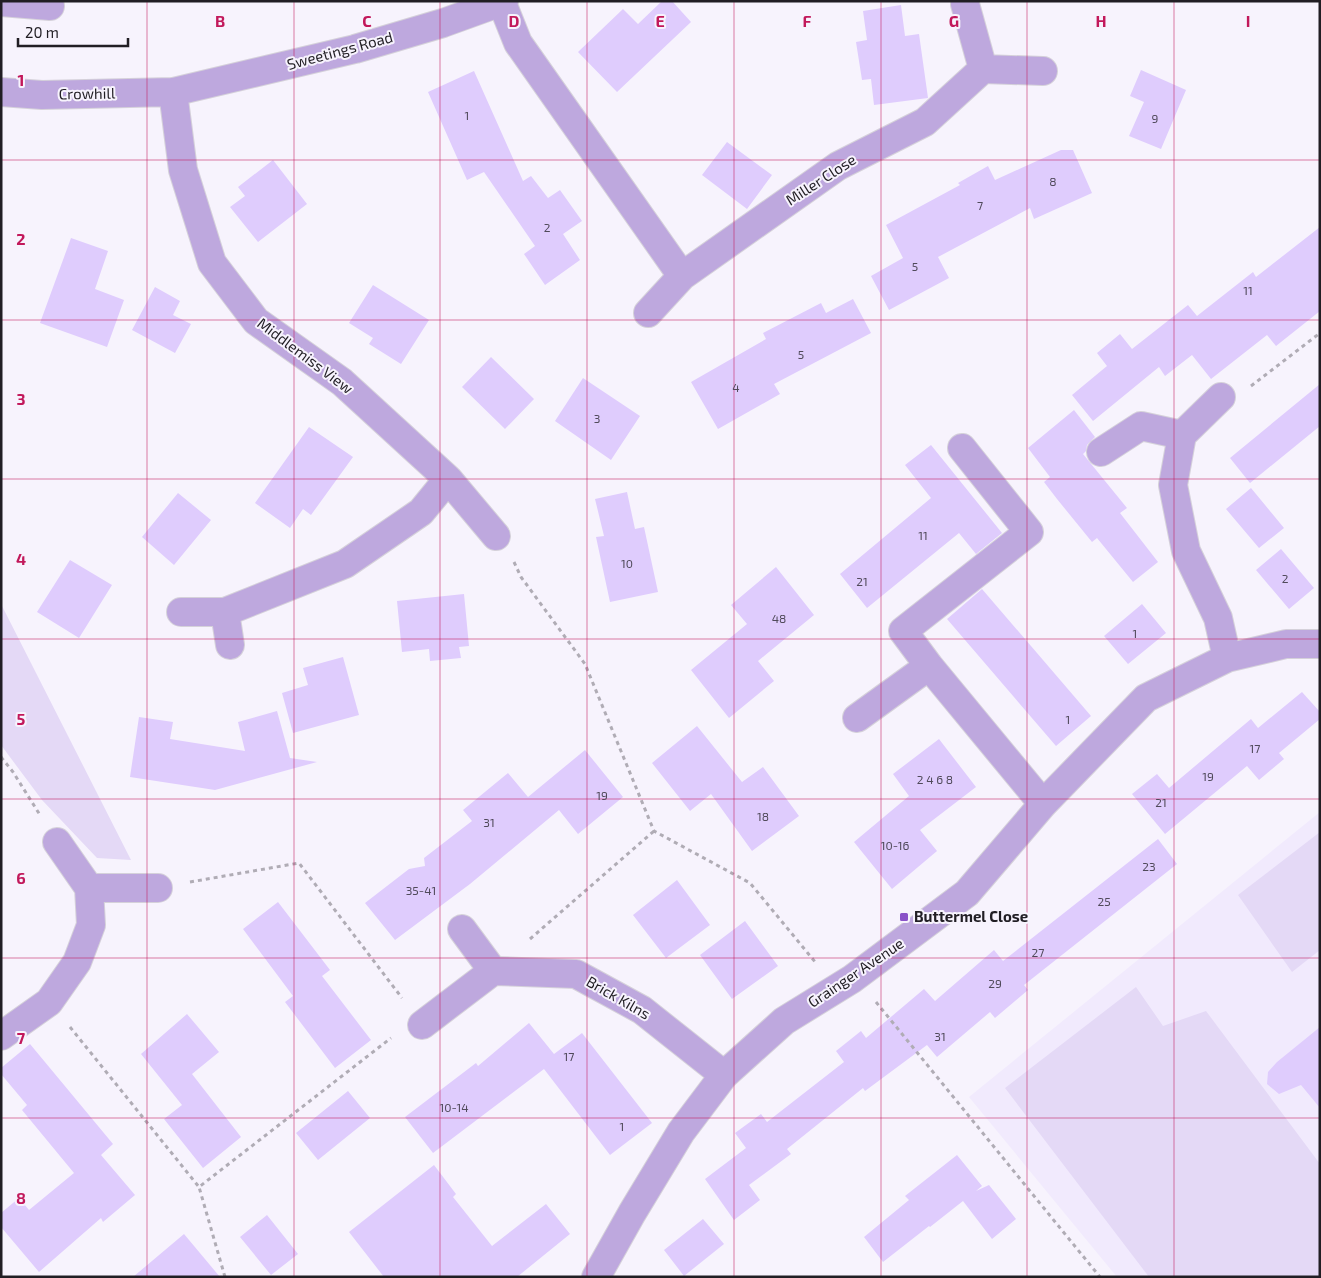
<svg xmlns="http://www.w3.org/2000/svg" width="1321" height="1278" font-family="'Exo 2',sans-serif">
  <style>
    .built { fill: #f1eafd }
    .green { fill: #e4d9f6 }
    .building { fill: #dfccfd }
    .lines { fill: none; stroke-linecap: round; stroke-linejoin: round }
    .minor-casing { stroke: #d5d1da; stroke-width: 30 }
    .path { stroke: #b0acb5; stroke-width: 3; stroke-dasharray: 4 4; stroke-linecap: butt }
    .minor { stroke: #bea8de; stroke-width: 28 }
    .grid { fill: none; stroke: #c2185b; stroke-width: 1; stroke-opacity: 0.55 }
    .poi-dot { fill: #8951c8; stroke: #f7f3fd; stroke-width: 2 }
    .labels { text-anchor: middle; stroke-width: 4; stroke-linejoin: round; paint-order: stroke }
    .number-label { font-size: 12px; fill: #504a5a }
    .street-label { font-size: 15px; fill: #211e24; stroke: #f7f3fd }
    .poi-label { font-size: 15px; font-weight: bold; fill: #211e24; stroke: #f7f3fd; text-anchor: start }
    .grid-label { font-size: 16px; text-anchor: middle; font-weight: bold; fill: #c2185b; stroke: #f7f3fd; stroke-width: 4; stroke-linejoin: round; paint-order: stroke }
  </style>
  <rect width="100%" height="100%" fill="#f7f3fd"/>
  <path class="built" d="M 1320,812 L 1320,1277 L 1117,1277 L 969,1097 Z"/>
  <path class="green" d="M 1,604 L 131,860 L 97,858 L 42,800 L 1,745 Z
    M 1320,832 L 1320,950 L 1292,972 L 1238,895 Z
    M 1136,987 L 1163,1026 L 1206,1011 L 1320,1164 L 1320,1277 L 1149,1277 L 1005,1088 Z"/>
  <path class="building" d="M 662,1 L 672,1 L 691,22 L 617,92 L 578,52 L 623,9 L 638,24 Z
    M 901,5 L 905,36 L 919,34 L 928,98 L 874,105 L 871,79 L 862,80 L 856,42 L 867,40 L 863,11 Z
    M 1141,70 L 1186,90 L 1161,149 L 1129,136 L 1144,102 L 1130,96 Z
    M 474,71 L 523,181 L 531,176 L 548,198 L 560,190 L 582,221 L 563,234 L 580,260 L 545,285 L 524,254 L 535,246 L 484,172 L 467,180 L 428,92 Z
    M 727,142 L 772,175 L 747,209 L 702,175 Z
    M 1061,150 L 1073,150 L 1092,193 L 1034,219 L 1030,208 L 938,257 L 949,278 L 889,310 L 871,276 L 903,258 L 886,225 L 960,185 L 958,183 L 988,166 L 995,180 Z
    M 273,160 L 307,204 L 258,242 L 230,207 L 245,196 L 238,187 Z
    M 1320,227 L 1320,311 L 1276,346 L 1267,335 L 1211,379 L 1192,355 L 1165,376 L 1159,367 L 1093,421 L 1072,395 L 1107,366 L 1097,353 L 1120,334 L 1132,349 L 1188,305 L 1197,316 L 1253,272 L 1256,277 Z
    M 71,238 L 108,251 L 95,289 L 124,300 L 107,347 L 40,323 Z
    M 373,285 L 429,320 L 401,364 L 369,344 L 373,338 L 349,323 Z
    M 155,287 L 180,301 L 173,315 L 191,324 L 175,353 L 132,330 Z
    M 853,299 L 871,333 L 774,384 L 780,394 L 718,429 L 691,382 L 766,339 L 763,333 L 821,303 L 826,313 Z
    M 491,357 L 534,399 L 505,429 L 462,387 Z
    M 583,378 L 640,416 L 611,460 L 555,421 Z
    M 1320,384 L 1320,426 L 1250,483 L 1230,458 Z
    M 1074,410 L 1095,437 L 1087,445 L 1086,451 L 1083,454 L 1127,508 L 1120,513 L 1158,562 L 1133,582 L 1097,538 L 1092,542 L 1057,499 L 1044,482 L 1050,477 L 1028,448 Z
    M 309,427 L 353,457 L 311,515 L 303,509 L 290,528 L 255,503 Z
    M 931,445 L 1002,533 L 976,554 L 959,533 L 867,608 L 840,574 L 931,498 L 905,465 Z
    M 1251,488 L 1284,528 L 1259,548 L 1226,509 Z
    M 627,492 L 635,529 L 644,527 L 658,592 L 610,602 L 596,537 L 604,536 L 595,499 Z
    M 178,493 L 211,520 L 174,565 L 142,537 Z
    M 1281,549 L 1314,588 L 1289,609 L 1256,570 Z
    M 70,560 L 112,585 L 79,638 L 37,612 Z
    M 776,567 L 814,615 L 758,661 L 774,681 L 729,718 L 691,670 L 747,624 L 731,605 Z
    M 982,589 L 1091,716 L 1056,746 L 947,619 Z
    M 464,594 L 469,646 L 459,647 L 461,658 L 430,661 L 429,649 L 402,652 L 397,601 Z
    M 1142,604 L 1166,633 L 1128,664 L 1104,636 Z
    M 343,657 L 359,715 L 293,733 L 282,693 L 308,685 L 303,668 Z
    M 1302,692 L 1320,712 L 1320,719 L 1279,753 L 1284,759 L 1259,780 L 1247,766 L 1165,834 L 1132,794 L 1157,774 L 1169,788 L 1251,719 L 1258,728 Z
    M 277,711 L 290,758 L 317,762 L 215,790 L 130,777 L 139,717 L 173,722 L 170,739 L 245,751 L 238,722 Z
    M 697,726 L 742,782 L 763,767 L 799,816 L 752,851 L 711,794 L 690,811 L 652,763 Z
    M 939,739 L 976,787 L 920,830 L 937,851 L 892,889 L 854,842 L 909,796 L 893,774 Z
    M 585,750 L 623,797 L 578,834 L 559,810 L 470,884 L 395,940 L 365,903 L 409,869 L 425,866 L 424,858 L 472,821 L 463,810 L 508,773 L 528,797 Z
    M 1158,839 L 1177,864 L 1024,985 L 1028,990 L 995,1018 L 990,1012 L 937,1057 L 927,1045 L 865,1091 L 863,1088 L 787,1149 L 791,1154 L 749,1185 L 760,1200 L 734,1220 L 705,1179 L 746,1148 L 735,1133 L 761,1114 L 767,1122 L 844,1062 L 836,1051 L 861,1031 L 866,1038 L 924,989 L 935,1001 L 994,950 L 1003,961 Z
    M 677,880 L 710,925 L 666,958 L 633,915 Z
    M 278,902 L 330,970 L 322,976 L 371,1040 L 335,1068 L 285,1002 L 293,996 L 243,929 Z
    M 745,921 L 778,966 L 732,999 L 700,955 Z
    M 187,1014 L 219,1052 L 192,1074 L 241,1137 L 203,1168 L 164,1119 L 182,1105 L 141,1054 Z
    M 529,1023 L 554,1054 L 582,1033 L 652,1123 L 610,1155 L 544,1069 L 433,1153 L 405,1117 L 476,1063 L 478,1066 Z
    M 1320,1027 L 1320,1108 L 1301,1085 L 1279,1094 L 1267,1084 L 1268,1072 L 1277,1062 Z
    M 30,1044 L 113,1144 L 101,1155 L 135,1195 L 103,1222 L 101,1218 L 39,1272 L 1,1227 L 1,1213 L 19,1198 L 29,1210 L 74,1173 L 22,1110 L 27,1105 L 1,1074 L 1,1068 Z
    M 348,1091 L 370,1118 L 318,1160 L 296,1133 Z
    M 957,1155 L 982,1186 L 976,1191 L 989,1185 L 1016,1219 L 992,1239 L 963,1201 L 930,1227 L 929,1226 L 883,1262 L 864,1237 L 909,1200 L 905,1196 Z
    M 434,1165 L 456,1194 L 453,1197 L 492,1246 L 546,1204 L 570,1234 L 517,1277 L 384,1277 L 349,1232 Z
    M 267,1215 L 298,1254 L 271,1275 L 240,1237 Z
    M 703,1219 L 724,1244 L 684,1276 L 664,1250 Z
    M 184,1234 L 220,1277 L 133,1277 Z"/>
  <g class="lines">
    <defs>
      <path id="minor" d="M 1,2 L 50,6
        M 502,3 L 518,43 L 682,276
        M 983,69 L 1043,71
        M 1,92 L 42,95 L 173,92 L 355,49 L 443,23 L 504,1
        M 173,92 L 183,170 L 212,263 L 256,321 L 342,382 L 448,479 L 496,536
        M 648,313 L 682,276 L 838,166 L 925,122 L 983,69 L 965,4
        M 1221,397 L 1182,435 L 1173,485 L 1186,551 L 1218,618 L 1227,658
        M 962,448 L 1029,532 L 903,631 L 929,666 L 1043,804
        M 1101,452 L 1141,426 L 1182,435
        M 181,612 L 225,612 L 345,564 L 421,512 L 448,479
        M 225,612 L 230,645
        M 857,718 L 929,666
        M 89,888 L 158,888
        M 462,929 L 493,971
        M 422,1025 L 493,971 L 576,974 L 642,1010 L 724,1075
        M 1,1036 L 49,1002 L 77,962 L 91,925 L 89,888 L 57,842
        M 596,1277 L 632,1213 L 681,1132 L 724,1075 L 784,1021 L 852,979 L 967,893 L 1043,804 L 1146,698 L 1227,658 L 1286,644 L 1320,644"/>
    </defs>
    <use href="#minor" class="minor-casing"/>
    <path class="path" d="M 1251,386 L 1320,333
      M 514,562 L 521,577 L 585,664 L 654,831 L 750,883 L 816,963
      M 1,757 L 13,772 L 40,815
      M 190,882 L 299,863 L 402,998
      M 530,939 L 654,831
      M 876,1002 L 1100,1277
      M 70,1027 L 199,1187
      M 225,1277 L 199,1187 L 391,1038"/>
    <use href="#minor" class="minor"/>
  </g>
  <path class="grid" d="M 147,1 L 147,1277M 294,1 L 294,1277M 440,1 L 440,1277M 587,1 L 587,1277M 734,1 L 734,1277M 881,1 L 881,1277M 1027,1 L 1027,1277M 1174,1 L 1174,1277M 1,160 L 1320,160M 1,320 L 1320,320M 1,479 L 1320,479M 1,639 L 1320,639M 1,799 L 1320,799M 1,958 L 1320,958M 1,1118 L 1320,1118"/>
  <rect class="poi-dot" x="899" y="912" width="10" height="10" rx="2.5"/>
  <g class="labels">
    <g class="number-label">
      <text x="467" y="120">1</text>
      <text x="1155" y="123">9</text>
      <text x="1053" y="186">8</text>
      <text x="980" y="210">7</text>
      <text x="547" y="232">2</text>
      <text x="915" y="271">5</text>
      <text x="1248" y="295">11</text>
      <text x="801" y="359">5</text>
      <text x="736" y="392">4</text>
      <text x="597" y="423">3</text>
      <text x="923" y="540">11</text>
      <text x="627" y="568">10</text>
      <text x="1285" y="583">2</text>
      <text x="862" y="586">21</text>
      <text x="779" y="623">48</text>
      <text x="1135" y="638">1</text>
      <text x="1068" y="724">1</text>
      <text x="1255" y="753">17</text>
      <text x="1208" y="781">19</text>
      <text x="935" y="784">2 4 6 8</text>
      <text x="602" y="800">19</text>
      <text x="1161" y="807">21</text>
      <text x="763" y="821">18</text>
      <text x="489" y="827">31</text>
      <text x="895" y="850">10-16</text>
      <text x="1149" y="871">23</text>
      <text x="421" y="895">35-41</text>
      <text x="1104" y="906">25</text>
      <text x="1038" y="957">27</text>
      <text x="995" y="988">29</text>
      <text x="940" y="1041">31</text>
      <text x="569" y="1061">17</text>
      <text x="454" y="1112">10-14</text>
      <text x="622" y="1131">1</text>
    </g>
    <g class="street-label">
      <text transform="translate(340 51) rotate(-15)" y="5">Sweetings Road</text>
      <text transform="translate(87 94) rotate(-1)" y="5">Crowhill</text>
      <text transform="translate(821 180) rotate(-33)" y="5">Miller Close</text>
      <text transform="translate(305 356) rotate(37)" y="5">Middlemiss View</text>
      <text transform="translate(856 973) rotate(-34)" y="5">Grainger Avenue</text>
      <text transform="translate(618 998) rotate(30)" y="5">Brick Kilns</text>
    </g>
    <g class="poi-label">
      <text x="914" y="922">Buttermel Close</text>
    </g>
  </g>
  <g class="grid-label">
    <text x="220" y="27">B</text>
    <text x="367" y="27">C</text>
    <text x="514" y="27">D</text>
    <text x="660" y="27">E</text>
    <text x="807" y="27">F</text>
    <text x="954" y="27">G</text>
    <text x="1101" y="27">H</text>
    <text x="1248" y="27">I</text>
    <text x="21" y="86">1</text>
    <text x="21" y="245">2</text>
    <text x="21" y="405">3</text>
    <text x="21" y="565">4</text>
    <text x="21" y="725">5</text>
    <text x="21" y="884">6</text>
    <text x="21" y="1044">7</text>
    <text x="21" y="1204">8</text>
  </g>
  <rect width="1321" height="1278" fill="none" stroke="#211e24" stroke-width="5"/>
  <path d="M18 38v8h110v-8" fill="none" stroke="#211e24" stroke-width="2.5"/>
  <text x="25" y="38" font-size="15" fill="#211e24" stroke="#f7f3fd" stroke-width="4" paint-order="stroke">20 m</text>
</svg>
